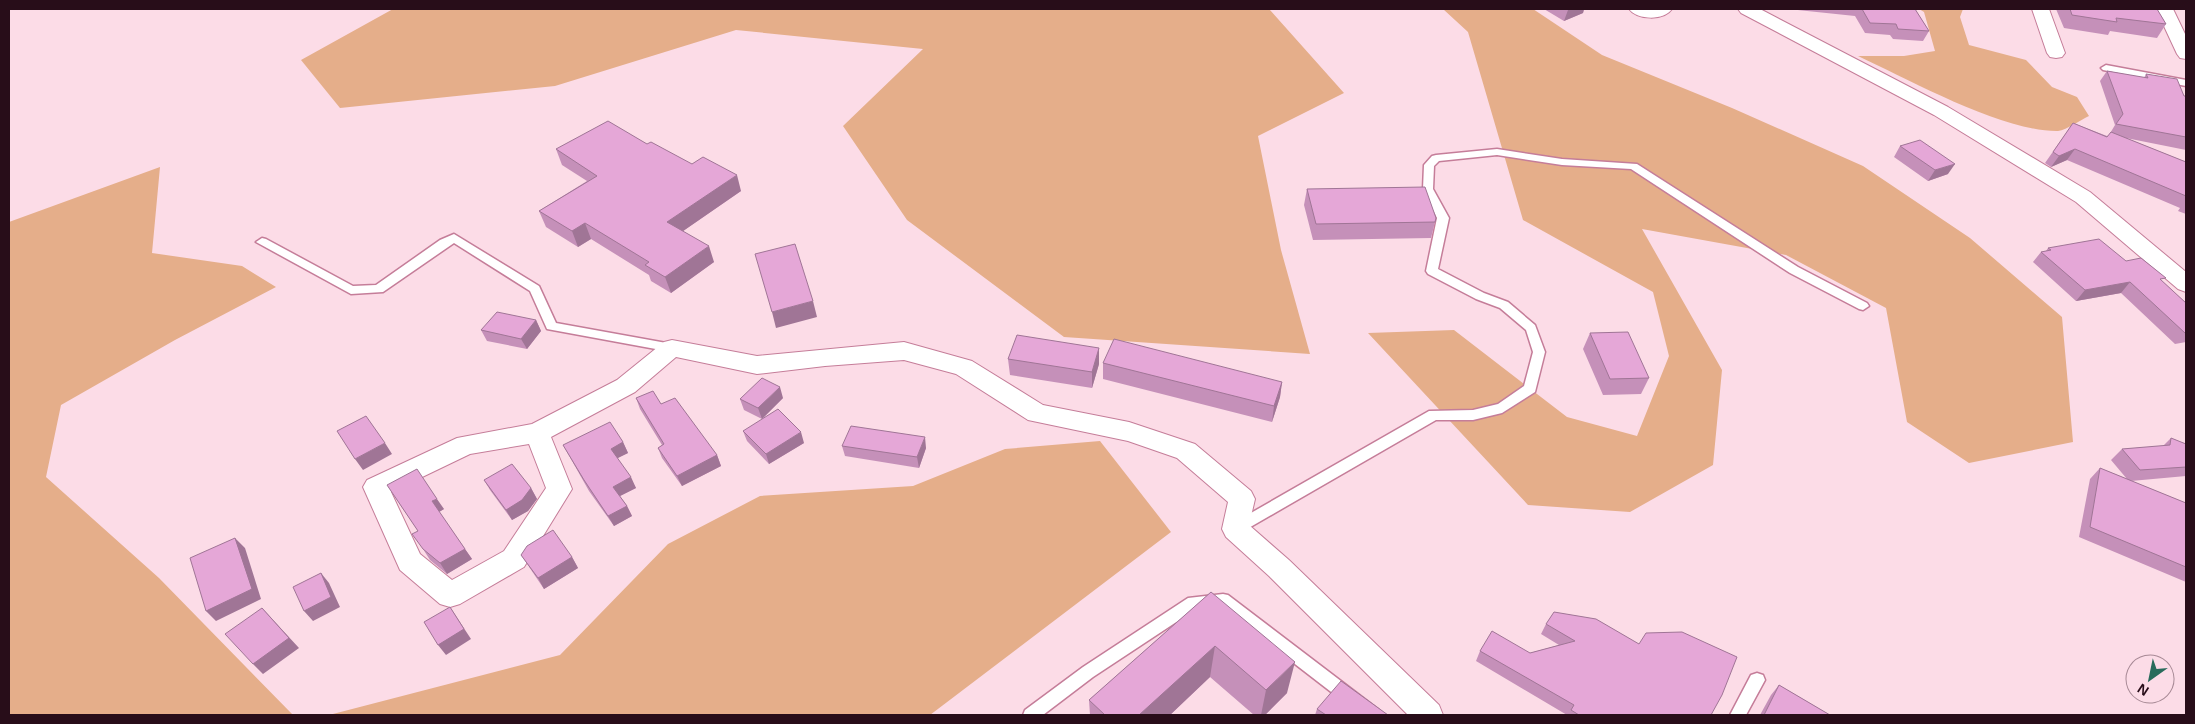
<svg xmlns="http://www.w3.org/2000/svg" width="2195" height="724" font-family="Helvetica,sans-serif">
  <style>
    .green { fill: #e5ae8a }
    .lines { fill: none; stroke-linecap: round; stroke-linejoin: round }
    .service-casing { stroke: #c57d99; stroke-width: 3 }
    .minor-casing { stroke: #c57d99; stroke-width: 2 }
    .service { fill: #fff; fill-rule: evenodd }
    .minor { fill: #fff; fill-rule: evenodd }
    .wall { fill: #c590b9 }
    .shaded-wall { fill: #a07596 }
    .building { fill: #e5a7d7; stroke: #a07596 }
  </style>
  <rect width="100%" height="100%" fill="#fcdce7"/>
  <path class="green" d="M 393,9 L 1269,9 L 1344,93 L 1258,136 L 1281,250 L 1310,354 L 1064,337 L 907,220 L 843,126 L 923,49 L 736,30 L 555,86 L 340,108 L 301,60 Z
    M 1443,9 L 1533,9 L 1602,55 L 1732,108 L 1863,166 L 1970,238 L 2062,317 L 2073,442 L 1969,463 L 1907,422 L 1886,308 L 1786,255 L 1642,229 L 1722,370 L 1713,465 L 1630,512 L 1528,505 L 1368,333 L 1454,330 L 1567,417 L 1637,436 L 1669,356 L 1653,292 L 1523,220 L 1468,32 Z
    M 1919,9 L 1963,9 L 1960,17 L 1969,45 L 2026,60 L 2052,87 L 2077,97 L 2089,116 C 2080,120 2067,130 2058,131 C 2003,132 1910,80 1858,56 L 1904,56 L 1935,51 L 1924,12 Z
    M 160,167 L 152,253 L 242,266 L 276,287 L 175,340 L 61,405 L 46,477 L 159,578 L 293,715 L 9,715 L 9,222 Z
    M 1100,441 L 1171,532 L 930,715 L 329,715 L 560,655 L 668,544 L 760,496 L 913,486 L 1005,449 Z"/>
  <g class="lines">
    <defs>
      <path id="service" d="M 2106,65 L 2186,80 L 2186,86 L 2103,70 L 2101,68 Z
        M 1497,149 L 1562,159 L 1637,164 L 1798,267 L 1867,303 L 1869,306 L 1863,310 L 1859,309 L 1790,273 L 1631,169 L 1562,165 L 1497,155 L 1439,161 L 1434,166 L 1433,189 L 1449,218 L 1438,269 L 1484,293 L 1508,302 L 1535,325 L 1545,352 L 1535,392 L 1502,413 L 1473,420 L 1436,420 L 1240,533 L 1235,535 L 1230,533 L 1228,529 L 1230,525 L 1429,411 L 1473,410 L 1498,404 L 1524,386 L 1533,352 L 1526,330 L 1500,308 L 1476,299 L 1428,274 L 1426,271 L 1437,218 L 1423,189 L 1424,165 L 1432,156 L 1436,155 Z
        M 454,234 L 539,286 L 556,323 L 672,344 L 678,348 L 672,352 L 547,329 L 530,291 L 454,243 L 383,292 L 351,294 L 256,242 L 262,238 L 266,239 L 353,286 L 376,285 L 440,240 Z
        M 1223,594 L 1228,595 L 1379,710 L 1381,715 L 1361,715 L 1221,607 L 1196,609 L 1093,677 L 1043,715 L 1023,715 L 1025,710 L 1083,667 L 1188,598 Z
        M 1757,673 L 1763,675 L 1765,680 L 1746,715 L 1730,715 L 1751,675 Z"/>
      <path id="minor" d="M 1629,9 L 1672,9 C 1664,21 1637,20 1629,9 Z
        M 1738,9 L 1760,9 L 1948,107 L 2090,192 L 2186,272 L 2186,292 L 2178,289 L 2076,202 L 1934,115 L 1741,13 Z
        M 2032,9 L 2049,9 L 2065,53 L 2062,57 L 2056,58 L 2050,57 L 2047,53 Z
        M 2156,9 L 2173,9 L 2186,36 L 2186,59 L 2180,58 L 2177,54 Z
        M 672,340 L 757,356 L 904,342 L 972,361 L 1043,405 L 1129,422 L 1195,444 L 1251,491 L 1255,499 L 1249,525 L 1289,560 L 1439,705 L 1443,715 L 1408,715 L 1269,576 L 1226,537 L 1222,529 L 1228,502 L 1177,458 L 1128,441 L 1028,420 L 956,374 L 904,360 L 825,366 L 757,374 L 676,357 L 635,392 L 551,437 L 572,489 L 524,567 L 460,604 L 450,607 L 440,604 L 400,570 L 363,487 L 367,480 L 457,438 L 532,424 L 617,380 L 664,342 ZM 529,444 L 546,488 L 504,551 L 452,580 L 420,554 L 391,492 L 470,454 Z"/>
    </defs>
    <use href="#service" class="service-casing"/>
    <use href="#minor" class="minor-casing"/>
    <use href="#service" class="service"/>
    <use href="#minor" class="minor"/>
  </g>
  <path class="wall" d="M 1544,9 L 1584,9 L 1583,13 L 1564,21 Z
    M 1788,9 L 1915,9 L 1929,31 L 1923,41 L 1893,39 L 1890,35 L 1865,33 L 1855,16 Z
    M 2056,9 L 2157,9 L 2166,24 L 2157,38 L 2110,31 L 2108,35 L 2064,28 Z
    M 2107,71 L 2144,78 L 2146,74 L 2184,96 L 2186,96 L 2186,150 L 2126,138 L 2186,162 L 2186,214 L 2178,211 L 2180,208 L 2067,160 L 2051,167 L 2045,163 L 2073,123 L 2107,136 L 2109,135 L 2115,125 L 2100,81 Z
    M 647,144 L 741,191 L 683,231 L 714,262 L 671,293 L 651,281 L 649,275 L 591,239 L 578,247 L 546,227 L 539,211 L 587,181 L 562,165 L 556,149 Z
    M 1900,146 L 1948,174 L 1928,181 L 1894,157 Z
    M 1307,189 L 1436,218 L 1431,238 L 1313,240 L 1304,205 Z
    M 2048,248 L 2126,261 L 2163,282 L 2186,303 L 2186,342 L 2175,344 L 2121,293 L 2076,301 L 2033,262 L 2041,252 L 2046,251 Z
    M 536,320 L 541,331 L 527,349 L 487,341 L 481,330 Z
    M 1590,333 L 1649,378 L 1641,394 L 1603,395 L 1583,349 Z
    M 1099,348 L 1099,364 L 1092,388 L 1010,375 L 1008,359 Z
    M 1103,363 L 1282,382 L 1280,397 L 1272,422 L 1103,379 Z
    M 636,398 L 661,404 L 717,455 L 721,466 L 682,486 L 662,458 L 658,448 L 662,445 L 640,409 Z
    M 783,398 L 762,419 L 744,410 L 740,399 Z
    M 743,431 L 804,443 L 769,464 L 747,441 Z
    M 2171,438 L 2186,444 L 2186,476 L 2131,481 L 2186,503 L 2186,582 L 2079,537 L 2090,479 L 2100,468 L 2127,479 L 2111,460 L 2122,449 L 2163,446 Z
    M 623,442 L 628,453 L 617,458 L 636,488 L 620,496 L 627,506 L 632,516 L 614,526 L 589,491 L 563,445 Z
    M 842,446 L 926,448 L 919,468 L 845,456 Z
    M 484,480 L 531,488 L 537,499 L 528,511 L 512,520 L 490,490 Z
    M 387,485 L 444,509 L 439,512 L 472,559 L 447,574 L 430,560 L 423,549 L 418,531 Z
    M 521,555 L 572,557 L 578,568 L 544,589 Z
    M 1211,592 L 1287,693 L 1265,715 L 1254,715 L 1210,677 L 1170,715 L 1090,715 L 1089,700 Z
    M 1546,624 L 1711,715 L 1567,715 L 1476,661 L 1480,651 L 1530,653 L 1559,645 L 1541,634 Z
    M 1779,685 L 1830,715 L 1760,715 L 1771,695 Z
    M 1317,709 L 1388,715 L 1315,715 Z"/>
  <path class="shaded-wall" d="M 1572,9 L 1584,9 L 1583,13 L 1564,21 L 1568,10 Z
    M 2075,149 L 2067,160 L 2051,167 L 2059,156 Z
    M 1955,164 L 1948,174 L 1928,181 L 1935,170 Z
    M 737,175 L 741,191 L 673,238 L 667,222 Z
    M 585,223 L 591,239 L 578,247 L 572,231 Z
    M 709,246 L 714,262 L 671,293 L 665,277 Z
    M 2130,282 L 2121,293 L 2076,301 L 2085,290 Z
    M 813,301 L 817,317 L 776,328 L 772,312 Z
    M 536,320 L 541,331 L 527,349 L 521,339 Z
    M 1099,348 L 1099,364 L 1092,388 L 1092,372 Z
    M 1282,382 L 1280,397 L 1272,422 L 1274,406 Z
    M 780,387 L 783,398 L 762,419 L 758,408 Z
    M 801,432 L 804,443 L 769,464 L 766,454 Z
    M 925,437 L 926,448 L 919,468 L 917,457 Z
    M 623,442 L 628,453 L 616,459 L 611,449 Z
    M 385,443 L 392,454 L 363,470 L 355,459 Z
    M 717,455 L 721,466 L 682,486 L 677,476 Z
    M 631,477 L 636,488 L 618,497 L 613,487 Z
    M 531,488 L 537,499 L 528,511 L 512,520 L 506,510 Z
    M 437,499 L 444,509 L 439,512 L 432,501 Z
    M 627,506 L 632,516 L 614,526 L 608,516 Z
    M 235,538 L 245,548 L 261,599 L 216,621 L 206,611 Z
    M 465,549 L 472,559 L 447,574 L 440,563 Z
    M 572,557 L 578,568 L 544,589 L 538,578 Z
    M 321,573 L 329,583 L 340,607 L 313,621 L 304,611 Z
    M 450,607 L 471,639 L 446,655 L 438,645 Z
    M 262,608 L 299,648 L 263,674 L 253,664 Z
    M 1215,646 L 1210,677 L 1170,715 L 1139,715 Z
    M 1295,662 L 1287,693 L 1265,715 L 1261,715 L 1266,690 Z"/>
  <path class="building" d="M 1862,9 L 1915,9 L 1929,31 L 1898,29 L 1896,24 L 1870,23 Z
    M 2070,9 L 2157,9 L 2166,24 L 2116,18 L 2117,22 L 2072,15 Z
    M 2107,71 L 2148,78 L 2146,74 L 2177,79 L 2184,96 L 2186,96 L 2186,137 L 2116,124 L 2123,114 Z
    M 608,121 L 647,144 L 651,142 L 692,164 L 703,157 L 737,175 L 667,222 L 709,246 L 665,277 L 645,265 L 649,262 L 585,223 L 572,231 L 539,211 L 597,176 L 556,149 Z
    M 2073,123 L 2107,137 L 2111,132 L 2186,162 L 2186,196 L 2075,149 L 2059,156 L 2053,152 Z
    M 1920,140 L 1955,164 L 1935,170 L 1900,146 Z
    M 1425,187 L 1436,218 L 1435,222 L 1316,224 L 1307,189 Z
    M 2099,239 L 2126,261 L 2141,258 L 2166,278 L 2160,279 L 2186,303 L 2186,333 L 2185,333 L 2130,282 L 2085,290 L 2041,252 L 2051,250 L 2048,248 Z
    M 795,244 L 813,301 L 772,312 L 755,254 Z
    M 497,312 L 536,320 L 521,339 L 481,330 Z
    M 1628,332 L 1649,378 L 1610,379 L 1590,333 Z
    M 1017,335 L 1099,348 L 1092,372 L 1008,359 Z
    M 1114,339 L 1282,382 L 1274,406 L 1103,363 Z
    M 762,378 L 780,387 L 758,408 L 740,399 Z
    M 653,391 L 661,404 L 675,398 L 717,455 L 677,476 L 658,448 L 664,444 L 636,398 Z
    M 778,409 L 801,432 L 766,454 L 743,431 Z
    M 366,416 L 385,443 L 355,459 L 337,431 Z
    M 610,422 L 623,442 L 611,449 L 631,477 L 613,487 L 627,506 L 608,516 L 584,480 L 563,445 Z
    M 851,426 L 925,437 L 917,457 L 842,446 Z
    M 2171,438 L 2186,444 L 2186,467 L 2140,470 L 2122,449 L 2170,445 Z
    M 512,464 L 531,488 L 522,500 L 506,510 L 484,480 Z
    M 2100,468 L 2186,503 L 2186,567 L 2090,527 Z
    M 417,469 L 437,499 L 432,501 L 465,549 L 440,563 L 423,549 L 412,534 L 418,531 L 387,485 Z
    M 553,530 L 572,557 L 538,578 L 521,555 L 527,546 Z
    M 235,538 L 252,589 L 206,611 L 190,558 Z
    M 321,573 L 331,597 L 304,611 L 293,587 Z
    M 1211,592 L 1295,662 L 1266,690 L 1215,646 L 1139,715 L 1105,715 L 1089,700 Z
    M 450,607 L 464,629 L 438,645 L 424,622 Z
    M 262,608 L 289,638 L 253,664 L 225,634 Z
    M 1554,612 L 1596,619 L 1639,644 L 1646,633 L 1682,632 L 1737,657 L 1722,695 L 1711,715 L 1579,715 L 1571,710 L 1574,705 L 1480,651 L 1492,631 L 1530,653 L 1575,641 L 1546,624 Z
    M 1341,681 L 1388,715 L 1326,715 L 1317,709 Z
    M 1779,685 L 1830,715 L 1764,715 Z"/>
  <rect width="2195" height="724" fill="none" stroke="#280d19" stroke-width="20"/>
  <g transform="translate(2150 679) rotate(213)"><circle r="24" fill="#fcdce7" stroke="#a78995"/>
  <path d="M0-4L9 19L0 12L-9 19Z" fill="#296b5b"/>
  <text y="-8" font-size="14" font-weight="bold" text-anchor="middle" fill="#280d19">N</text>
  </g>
</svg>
